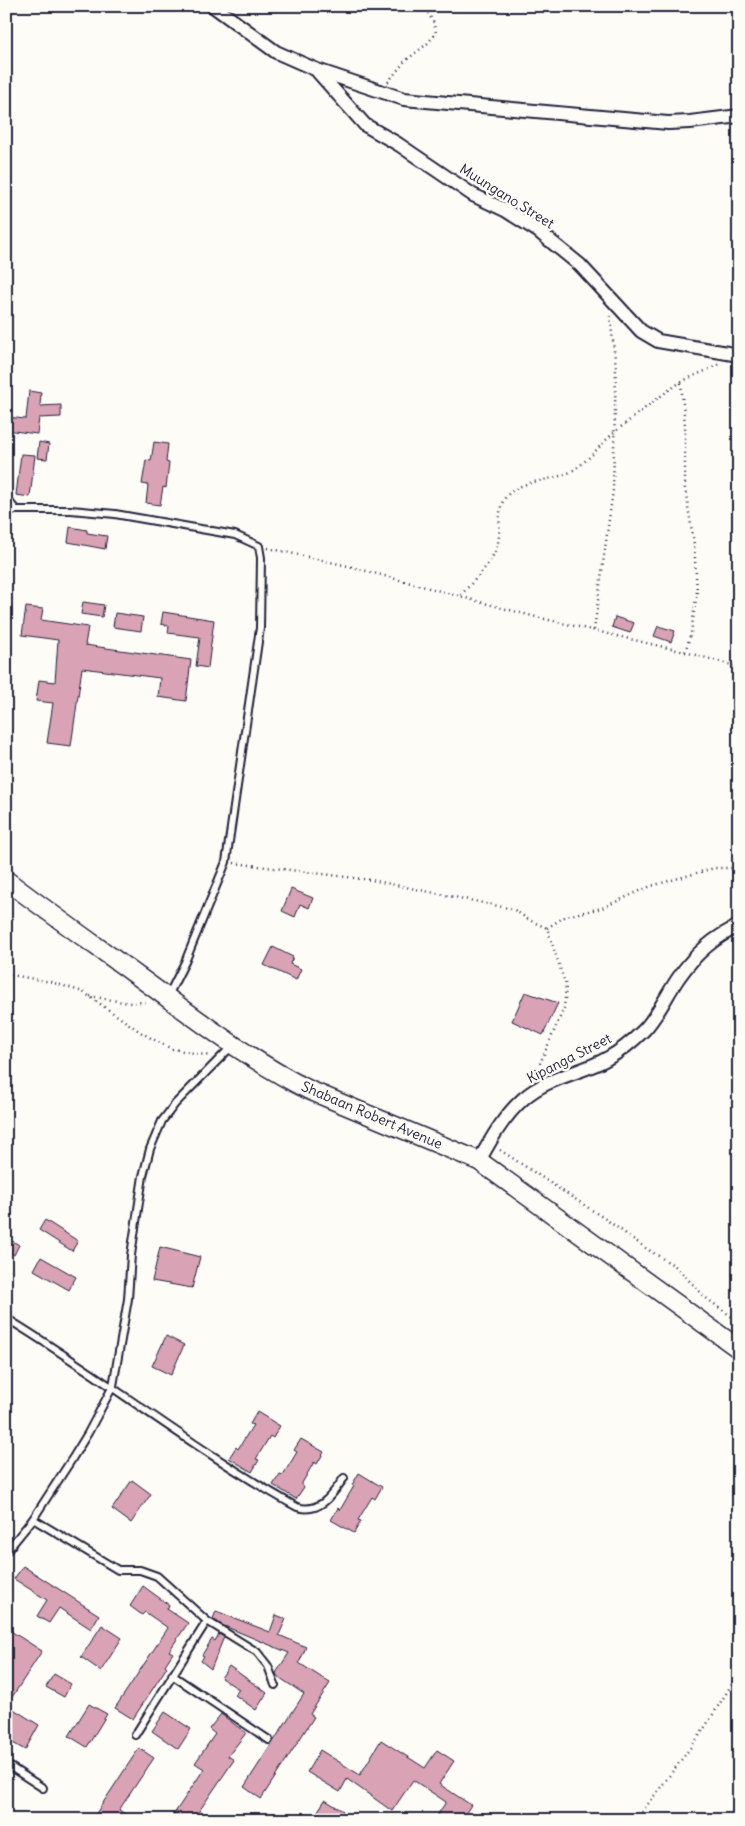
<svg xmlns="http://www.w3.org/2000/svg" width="745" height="1826" font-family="Delius,sans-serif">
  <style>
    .building { fill: #d9a2b5; stroke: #22223b }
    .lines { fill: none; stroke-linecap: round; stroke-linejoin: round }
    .lane-casing { stroke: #22223b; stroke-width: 10 }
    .street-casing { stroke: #22223b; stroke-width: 16 }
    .secondary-casing { stroke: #22223b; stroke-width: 21 }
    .path { stroke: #22223b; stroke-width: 2.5; stroke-dasharray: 1 4; stroke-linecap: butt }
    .lane { stroke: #fdfcf7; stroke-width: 6 }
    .street { stroke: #fdfcf7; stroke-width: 12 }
    .secondary { stroke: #fdfcf7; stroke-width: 18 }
    .labels { text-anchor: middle; stroke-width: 5; stroke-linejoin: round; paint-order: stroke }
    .street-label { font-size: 14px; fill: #22223b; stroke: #fdfcf7 }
  </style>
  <rect width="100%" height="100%" fill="#fdfcf7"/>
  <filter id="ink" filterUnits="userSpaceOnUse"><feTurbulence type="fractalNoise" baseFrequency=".02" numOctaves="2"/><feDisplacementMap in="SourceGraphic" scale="10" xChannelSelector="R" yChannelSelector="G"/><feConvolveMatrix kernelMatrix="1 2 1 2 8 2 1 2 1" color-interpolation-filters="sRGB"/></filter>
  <g filter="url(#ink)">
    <path class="building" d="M 29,391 L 41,393 L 40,406 L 61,405 L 61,417 L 39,418 L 37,434 L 6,430 L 6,417 L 26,419 Z
      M 39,442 L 49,444 L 47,459 L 37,458 Z
      M 154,442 L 168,444 L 166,462 L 169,463 L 166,488 L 163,487 L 160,505 L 146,503 L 148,485 L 142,484 L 146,460 L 151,461 Z
      M 21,454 L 35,455 L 30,497 L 16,495 Z
      M 70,527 L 87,530 L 87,533 L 107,536 L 105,549 L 68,542 Z
      M 83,602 L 104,605 L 102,617 L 81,614 Z
      M 26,607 L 43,609 L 41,620 L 88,627 L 85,645 L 191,660 L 186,701 L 158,697 L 160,678 L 82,668 L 71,746 L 47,743 L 53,703 L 36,701 L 39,680 L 55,682 L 58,640 L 22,635 Z
      M 163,612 L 214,620 L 208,668 L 196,666 L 200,637 L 168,633 L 169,626 L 161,624 Z
      M 115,613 L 143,617 L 141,631 L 113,627 Z
      M 615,617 L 634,623 L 630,633 L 612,627 Z
      M 658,626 L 675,631 L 671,642 L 654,636 Z
      M 291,889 L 313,898 L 309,908 L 300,904 L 295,917 L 282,911 Z
      M 273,947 L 293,957 L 290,964 L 301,969 L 296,980 L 264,965 Z
      M 525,992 L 558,1003 L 543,1035 L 512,1021 Z
      M 45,1220 L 78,1241 L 72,1251 L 39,1230 Z
      M 6,1237 L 19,1245 L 14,1255 L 6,1250 Z
      M 160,1247 L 200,1257 L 192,1288 L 152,1281 Z
      M 41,1257 L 76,1277 L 69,1290 L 34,1270 Z
      M 166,1336 L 184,1345 L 171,1375 L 152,1366 Z
      M 257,1412 L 280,1426 L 273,1438 L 270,1436 L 256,1459 L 259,1460 L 252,1472 L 229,1458 L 236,1447 L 238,1449 L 253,1425 L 250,1424 Z
      M 301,1439 L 324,1452 L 317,1464 L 314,1462 L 301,1485 L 304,1487 L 296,1499 L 273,1485 L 280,1474 L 283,1475 L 297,1452 L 294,1450 Z
      M 359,1473 L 382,1487 L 375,1499 L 372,1497 L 358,1520 L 361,1521 L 354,1533 L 331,1520 L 338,1508 L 340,1510 L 354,1486 L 352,1485 Z
      M 132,1480 L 151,1494 L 131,1523 L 112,1509 Z
      M 23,1566 L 99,1615 L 91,1629 L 59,1608 L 49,1623 L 37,1616 L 47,1600 L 14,1579 Z
      M 143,1586 L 169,1605 L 167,1609 L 188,1623 L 169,1651 L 173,1653 L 165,1665 L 167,1667 L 133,1719 L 115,1708 L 168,1628 L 145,1612 L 142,1615 L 130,1606 Z
      M 216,1611 L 270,1632 L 276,1615 L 286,1619 L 279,1635 L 306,1647 L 299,1663 L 330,1683 L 310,1714 L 314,1717 L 261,1799 L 244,1787 L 304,1694 L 277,1676 L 276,1673 L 289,1653 L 222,1625 L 213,1619 Z
      M 102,1625 L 122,1638 L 101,1671 L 81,1657 Z
      M 6,1628 L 42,1651 L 7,1705 L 39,1725 L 25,1750 L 6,1739 Z
      M 219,1634 L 224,1637 L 211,1669 L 201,1661 L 204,1656 L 202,1655 L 212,1639 L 215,1641 Z
      M 229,1666 L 267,1693 L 256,1710 L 235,1695 L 239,1689 L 221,1678 Z
      M 54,1674 L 71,1684 L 64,1697 L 46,1687 Z
      M 89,1704 L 107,1714 L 87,1747 L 69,1736 Z
      M 165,1712 L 191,1729 L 178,1749 L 152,1731 Z
      M 221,1714 L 246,1733 L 228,1756 L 234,1760 L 193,1820 L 170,1820 L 204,1769 L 195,1763 L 215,1734 L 209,1729 Z
      M 381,1740 L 425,1768 L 437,1750 L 454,1761 L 439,1784 L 471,1805 L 461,1820 L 434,1820 L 446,1802 L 413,1780 L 392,1811 L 347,1779 L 340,1792 L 307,1772 L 320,1750 L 360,1775 Z
      M 139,1748 L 154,1758 L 119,1810 L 134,1820 L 103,1820 L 95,1815 Z
      M 325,1800 L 343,1811 L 337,1820 L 312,1820 Z"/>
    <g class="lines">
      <defs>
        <path id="lane" d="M 6,498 L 16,510
          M 6,510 L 71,510 L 115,514 L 235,535 L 259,546 L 261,558 L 260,628 L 226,862 L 185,962 L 168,996
          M 6,1318 C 105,1378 196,1451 297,1507 C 320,1514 332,1495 344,1478
          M 33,1519 L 118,1570 L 140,1570 L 157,1576 L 207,1621 L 257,1652 L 268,1666 L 275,1685
          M 6,1552 L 33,1519 L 72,1459 L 88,1433 L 113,1386 L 128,1299 L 131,1255 L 143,1176 L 150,1149 L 162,1121 L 175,1104 L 232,1046
          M 172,1675 L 269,1740
          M 135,1735 L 207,1621
          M 6,1764 L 43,1788"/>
        <path id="street" d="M 213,6 L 276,52 L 317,70 L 404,99 L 668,123 L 690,122 L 739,116
          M 318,72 L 365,125 L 398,144 L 473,195 L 505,210 L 538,231 L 580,265 L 641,331 L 658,341 L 739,355
          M 479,1161 C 491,1139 504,1116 523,1099 C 549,1076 581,1074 608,1058 C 621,1051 634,1040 644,1030 C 659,1014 667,994 679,977 C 695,954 714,937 739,926"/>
        <path id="secondary" d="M 6,880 C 60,921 115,959 169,999 C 214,1032 259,1065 309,1090 L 479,1161 L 739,1349"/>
      </defs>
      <use href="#lane" class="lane-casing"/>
      <use href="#street" class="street-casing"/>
      <use href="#secondary" class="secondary-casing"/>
      <path class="path" d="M 388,82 L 405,61 L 427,44 L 436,33 L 433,21 L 423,6
        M 681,383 L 685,425 L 685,488 L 694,544 L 697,591 L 691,633 L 685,652
        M 268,548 L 348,566 L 532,616 L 685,652 L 739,667
        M 461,595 C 474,580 491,565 497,546 C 502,532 496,510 505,498 C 519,479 549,482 568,473 C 588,463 600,444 617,430 C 638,414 659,396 681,382 C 694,375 707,371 719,364
        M 594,630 L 613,490 L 616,367 L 610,316
        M 234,863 L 371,880 L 513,909 L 529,920 L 547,928 L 566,986 L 564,1008 L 535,1075
        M 547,928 L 566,916 L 602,908 L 651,886 L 714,868 L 739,868
        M 6,974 L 51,982 L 83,992 L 142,1033 L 160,1043 L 172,1049 L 210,1056
        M 90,996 L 128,1003 L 146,1002
        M 500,1150 L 604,1218 L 647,1249 L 675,1266 L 706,1298 L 739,1322
        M 636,1820 L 700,1735 L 739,1673"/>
      <use href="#lane" class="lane"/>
      <use href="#street" class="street"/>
      <use href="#secondary" class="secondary"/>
    </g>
  </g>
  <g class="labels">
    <g class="street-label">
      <text transform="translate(507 196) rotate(32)" y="5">Muungano Street</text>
      <text transform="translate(569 1058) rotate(-27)" y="5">Kipanga Street</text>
      <text transform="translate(372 1115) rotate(23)" y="5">Shabaan Robert Avenue</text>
    </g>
  </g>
  <rect width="745" height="1826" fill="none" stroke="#fdfcf7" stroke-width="25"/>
  <rect x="12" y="12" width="720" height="1801" fill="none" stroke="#22223b" stroke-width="2" filter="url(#ink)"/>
</svg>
